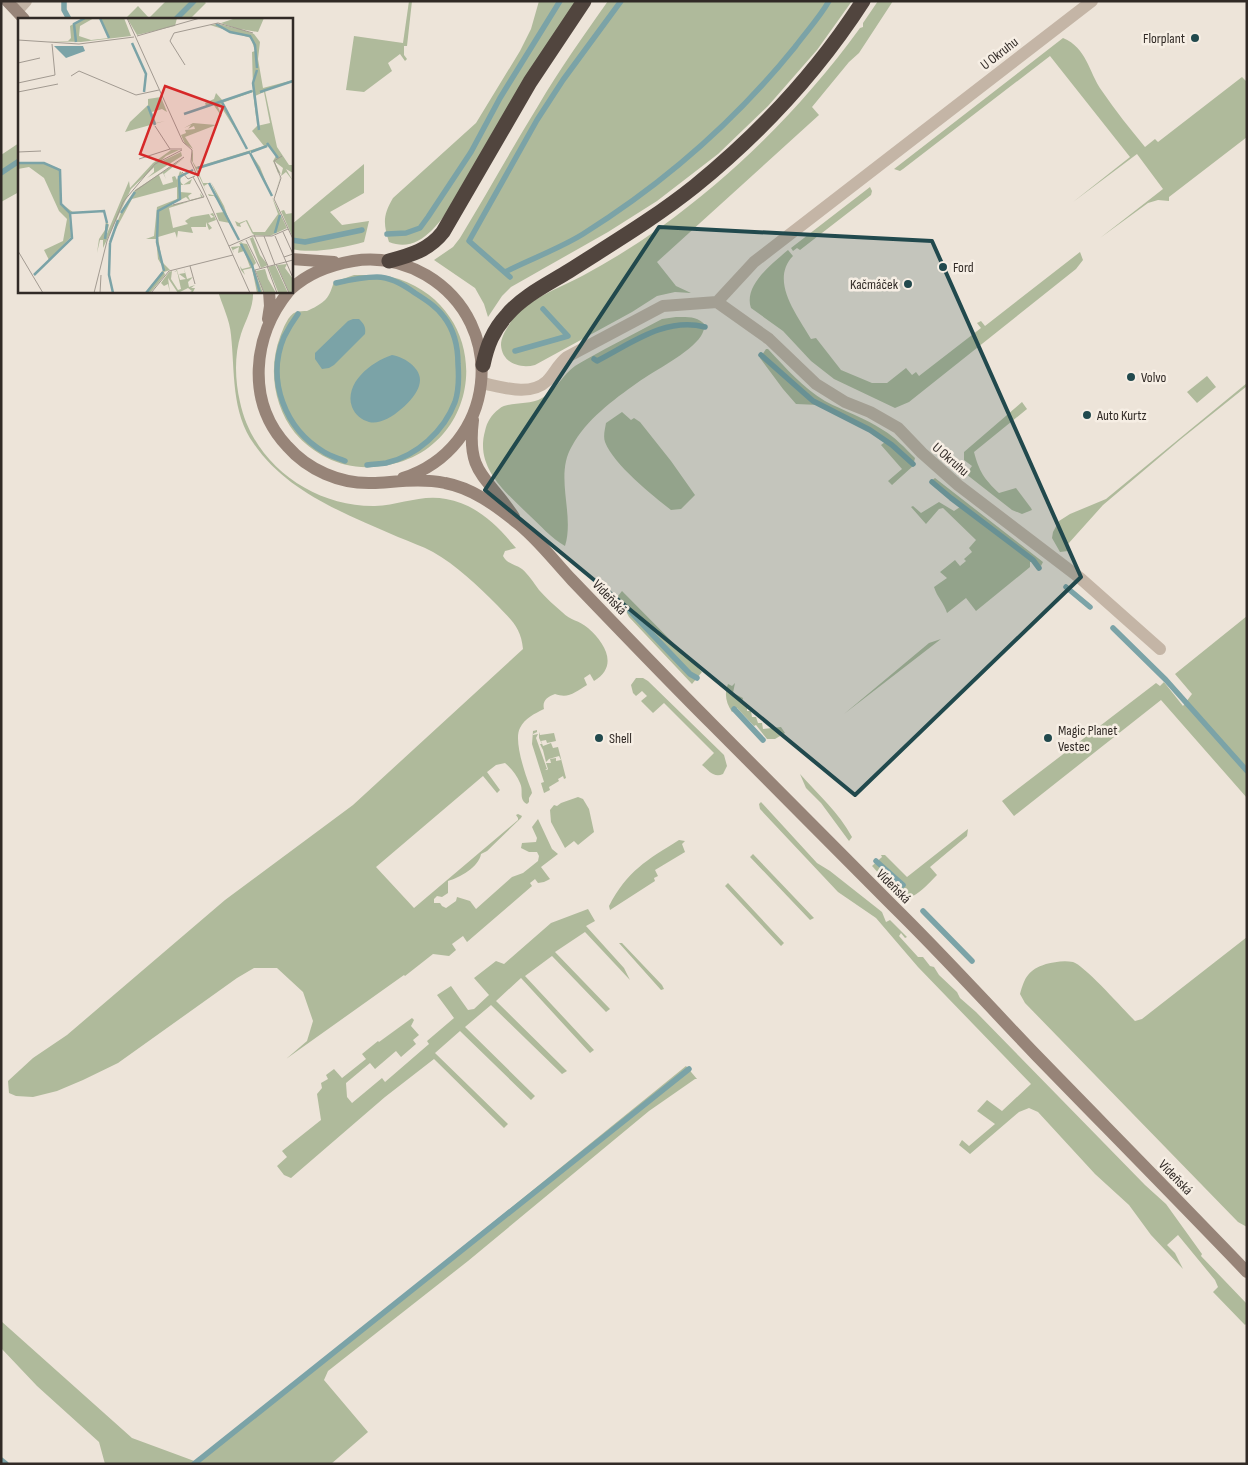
<svg xmlns="http://www.w3.org/2000/svg" width="1248" height="1465" font-family="'Sofia Sans Condensed',sans-serif">
  <style>
    .green { fill: #afba9b }
    .water { fill: #7ba3a7 }
    .lines { fill: none; stroke-linecap: round; stroke-linejoin: round }
    .stream { stroke: #7ba3a7; stroke-width: 5.5 }
    .street { stroke: #c4b5a6; stroke-width: 12 }
    .secondary { stroke: #978478; stroke-width: 12 }
    .highway { stroke: #51453e; stroke-width: 15 }
    .marked { fill: #21494d; fill-opacity: 0.2; stroke: #21494d; stroke-width: 4; stroke-linejoin: round }
    .poi-dot { fill: #21494d; stroke: #f6eee4; stroke-width: 2 }
    .labels { text-anchor: middle; stroke-width: 5; stroke-linejoin: round; paint-order: stroke }
    .poi-label { font-size: 14px; fill: #312a26; stroke: #f6eee4; text-anchor: start }
    .street-label { font-size: 14px; fill: #312a26; stroke: #f6eee4 }
    .inset-river { fill: none; stroke: #7ba3a7; stroke-width: 2.5 }
    .inset-road { fill: none; stroke: #a29a91; stroke-width: 1 }
    .view { fill: #d62828; fill-opacity: 0.15; stroke: #d62828; stroke-width: 2.5 }
    .inset-edge { fill: none; stroke: #312a26; stroke-width: 2.5 }
  </style>
  <rect width="100%" height="100%" fill="#ede4d9"/>
  <path class="green" d="M 166,1 L 204,1 L 206,3 L 190,19 L 126,18 L 138,6 L 149,18 Z
    M 409,1 L 412,1 L 407,46 L 404,46 L 404,55 L 407,59 L 405,61 L 400,54 L 388,63 L 392,71 L 364,92 L 346,90 L 354,36 L 403,43 Z
    M 539,1 L 577,1 L 453,204 C 438,224 419,254 389,242 C 383,223 383,215 393,198 L 476,123 L 520,51 L 531,29 Z
    M 608,1 L 852,1 L 817,50 L 768,106 L 718,154 L 657,201 L 608,232 L 511,287 L 502,296 L 488,317 L 484,304 L 475,288 L 434,260 L 453,247 L 460,238 C 486,195 511,150 538,106 C 559,70 584,35 608,1 Z
    M 878,1 L 893,1 L 859,53 L 849,62 L 812,107 L 819,115 L 657,262 L 676,286 L 691,293 L 675,292 L 657,296 L 632,312 L 535,365 C 520,369 502,363 501,345 C 501,338 505,331 509,325 C 524,299 559,289 584,275 C 610,261 636,245 661,227 C 738,171 804,105 860,28 L 863,27 L 863,23 Z
    M 1063,38 C 1087,48 1088,71 1102,91 C 1115,110 1130,129 1145,147 L 1155,139 L 1158,142 L 1242,77 L 1247,82 L 1247,137 L 1169,197 L 1169,201 L 1158,200 L 1148,203 L 1100,238 L 1163,189 L 1137,154 L 1073,202 L 1130,157 L 1050,56 L 903,169 L 900,171 L 894,169 Z
    M 19,143 L 19,192 L 1,202 L 1,155 Z
    M 364,164 L 364,193 L 330,212 L 342,225 L 369,221 L 364,242 C 342,248 314,254 291,249 L 291,225 Z
    M 870,187 L 872,191 L 871,195 L 800,250 L 797,248 L 793,251 L 791,248 Z
    M 788,250 L 793,256 C 769,281 798,316 811,339 L 816,338 L 841,370 L 872,383 L 887,383 L 906,368 L 912,375 L 916,372 L 919,376 L 981,328 L 977,323 L 981,321 L 985,326 L 1080,252 L 1083,260 L 1076,269 L 909,402 L 895,408 L 834,379 L 811,361 L 783,331 L 751,308 C 743,285 773,263 788,250 Z
    M 354,275 C 369,275 385,274 399,279 C 501,315 483,461 372,467 C 342,469 314,455 295,433 C 274,407 268,369 280,337 C 283,329 288,315 296,312 C 299,311 304,311 307,311 C 312,309 323,303 326,299 C 330,295 332,287 334,282 Z
    M 218,291 L 253,291 C 254,307 246,319 241,334 C 234,356 235,380 240,402 C 253,464 313,507 375,506 C 400,505 422,494 446,499 C 476,504 497,525 516,548 L 505,551 L 503,556 C 507,564 515,564 522,569 C 528,574 534,583 539,590 C 546,598 554,605 562,612 C 571,621 579,620 588,628 C 605,643 619,666 594,681 L 590,674 L 584,678 L 587,685 C 575,692 569,699 555,694 C 547,697 542,701 544,709 C 534,714 525,718 520,728 C 513,740 526,777 531,789 L 532,793 L 529,798 L 529,802 L 527,804 C 518,799 524,791 520,783 C 517,775 511,768 505,763 L 496,765 L 487,772 L 500,790 L 497,793 L 483,776 L 376,867 L 414,908 L 518,820 L 518,818 L 516,815 L 518,814 L 522,816 L 521,818 L 487,851 L 481,854 C 479,867 459,878 448,881 L 448,893 L 442,897 L 437,896 L 434,899 L 434,903 L 440,903 L 442,906 L 446,908 L 456,901 L 457,897 L 470,901 L 476,909 L 512,877 L 523,873 L 538,861 L 539,856 L 537,852 L 529,852 L 521,848 L 522,843 L 536,842 L 537,838 L 532,827 L 538,819 L 552,849 L 558,854 L 541,867 L 550,879 L 544,882 L 538,883 L 535,879 L 530,883 L 532,886 L 467,942 L 463,936 L 452,944 L 456,950 L 449,956 L 433,954 L 405,976 L 404,975 L 286,1059 L 307,1041 L 313,1021 L 303,992 L 277,968 L 254,968 L 237,978 L 118,1063 L 83,1080 L 57,1091 L 33,1097 L 16,1096 L 9,1093 L 8,1081 L 33,1058 L 67,1035 L 225,900 L 353,805 L 523,649 C 521,627 511,620 497,605 C 478,586 456,565 433,552 C 422,546 410,542 398,537 C 346,514 288,493 254,444 C 231,412 235,372 231,335 C 230,320 222,305 218,291 Z
    M 676,317 C 687,317 698,316 705,325 C 704,329 703,333 701,336 C 690,353 655,370 637,383 C 613,400 586,420 572,446 C 554,476 575,514 565,546 C 551,538 540,525 528,514 C 504,491 475,467 485,431 C 487,422 491,415 499,409 C 508,401 529,406 542,398 C 556,391 562,375 575,366 C 584,360 595,355 605,349 C 624,339 643,329 662,319 Z
    M 766,349 L 768,349 C 786,368 803,388 825,401 C 844,411 865,418 883,430 C 895,437 905,448 915,458 L 913,466 L 892,485 L 888,481 L 902,469 L 881,445 L 885,442 L 869,430 L 819,405 L 796,404 L 783,389 L 760,358 Z
    M 1207,376 L 1216,387 L 1197,403 L 1187,392 Z
    M 1247,383 L 1247,386 L 1181,439 L 1103,505 L 1068,544 L 1068,551 L 1060,552 L 1052,538 L 1053,532 L 1059,521 L 1070,514 L 1106,499 Z
    M 1022,402 L 1027,409 L 974,452 C 979,471 984,479 999,493 L 1016,488 L 1031,508 L 1032,510 L 1022,514 L 1012,510 L 966,474 L 972,466 L 964,460 L 964,452 Z
    M 622,412 L 631,420 L 634,418 L 640,422 L 671,461 L 695,495 L 681,509 L 671,510 C 652,495 614,465 605,442 C 603,436 605,429 606,423 Z
    M 935,478 L 1043,562 L 1041,566 L 1036,562 L 1030,562 L 1030,567 L 976,611 L 966,598 L 947,613 C 944,603 937,597 934,587 L 947,578 L 940,572 L 955,560 L 960,566 L 966,561 L 964,559 L 972,552 L 969,548 L 976,540 L 943,508 L 939,509 L 926,524 L 911,507 L 913,506 L 921,513 L 939,502 L 954,511 L 960,507 L 930,482 Z
    M 622,591 L 702,672 L 692,684 L 629,617 L 618,596 Z
    M 1247,616 L 1247,798 L 1161,700 L 1014,816 L 1002,801 L 1156,683 L 1160,686 L 1164,682 L 1183,706 L 1192,694 L 1175,674 Z
    M 941,639 L 844,714 L 929,643 Z
    M 636,678 L 643,678 L 648,681 L 724,755 L 727,766 L 723,774 C 714,778 709,771 702,765 L 714,753 L 664,703 L 653,713 L 641,701 L 647,696 L 642,691 L 636,696 L 633,693 L 631,685 Z
    M 735,683 L 733,693 L 743,698 L 742,702 L 747,705 L 747,711 L 751,711 L 752,717 L 756,717 L 758,723 L 762,723 L 763,729 L 781,727 L 785,733 L 775,739 L 767,739 L 756,725 L 754,726 L 737,708 L 732,712 C 726,703 724,694 728,684 L 732,686 Z
    M 537,730 L 537,732 L 533,734 L 533,735 L 538,734 L 536,738 L 547,769 L 545,769 L 547,770 L 548,769 L 546,763 L 551,763 L 550,759 L 556,758 L 556,761 L 561,760 L 559,756 L 549,759 L 546,762 L 543,750 L 540,744 L 542,744 L 539,738 L 539,732 L 540,735 L 554,733 L 556,741 L 547,743 L 546,740 L 541,741 L 543,746 L 551,743 L 553,748 L 558,747 L 566,778 L 564,779 L 563,776 L 558,779 L 559,781 L 549,787 L 550,790 L 544,793 L 541,783 L 544,782 L 532,744 L 533,731 Z
    M 800,774 C 818,794 839,813 852,837 L 849,841 L 821,803 L 806,788 Z
    M 578,797 L 583,799 L 589,809 L 594,832 L 578,845 L 574,841 L 565,848 L 551,822 L 550,810 L 554,805 L 557,806 L 561,803 Z
    M 761,802 L 817,863 L 830,871 L 882,912 L 886,922 L 890,920 L 907,937 L 905,938 L 901,933 L 899,936 L 918,957 L 923,957 L 930,966 L 934,967 L 939,975 L 957,992 L 960,998 L 976,1012 L 1145,1185 L 1166,1204 L 1202,1254 L 1201,1256 L 1247,1304 L 1247,1323 L 1245,1325 L 1213,1292 L 1218,1287 L 1215,1280 L 1178,1235 L 1167,1245 L 1175,1253 L 1183,1269 L 1151,1235 L 1129,1205 L 1095,1174 L 1038,1112 L 1029,1108 L 1019,1112 L 970,1154 L 959,1145 L 962,1140 L 969,1146 L 995,1124 L 977,1111 L 987,1100 L 1002,1111 L 1031,1084 L 918,967 L 876,918 L 838,892 L 760,809 L 759,804 Z
    M 968,829 L 967,836 L 930,867 L 937,875 C 930,882 921,892 913,896 C 901,902 880,874 872,866 L 882,857 L 881,855 L 885,855 L 907,877 Z
    M 679,840 L 685,841 L 682,844 L 685,852 L 655,870 L 658,876 L 654,878 L 655,881 L 610,910 L 609,906 C 627,871 647,860 679,840 Z
    M 753,854 L 814,918 L 810,920 L 750,857 Z
    M 728,883 L 784,943 L 781,946 L 725,886 Z
    M 588,909 L 595,921 L 586,926 L 624,968 L 630,980 L 585,932 L 555,952 L 610,1009 L 606,1012 L 552,956 L 525,976 L 594,1050 L 590,1053 L 521,978 L 496,1001 L 567,1071 L 562,1074 L 491,1005 L 465,1027 L 535,1096 L 531,1100 L 460,1031 L 435,1053 L 508,1124 L 504,1128 L 434,1059 L 385,1097 L 291,1178 L 284,1175 L 277,1166 L 287,1157 L 282,1151 L 321,1120 L 317,1094 L 322,1088 L 321,1083 L 328,1079 L 326,1075 L 334,1069 L 342,1078 L 366,1059 L 362,1054 L 378,1041 L 379,1042 L 412,1018 L 414,1020 L 411,1026 L 419,1035 L 413,1040 L 416,1044 L 401,1057 L 396,1051 L 375,1069 L 370,1063 L 346,1083 L 347,1097 L 352,1103 L 382,1078 L 385,1082 L 429,1044 L 427,1041 L 454,1018 L 437,995 L 451,986 L 468,1010 L 474,1009 L 489,995 L 474,978 L 496,961 L 504,964 L 551,923 Z
    M 1247,937 L 1247,1227 L 1238,1222 L 1025,1003 L 1020,994 C 1025,977 1028,970 1046,964 C 1054,962 1064,960 1073,962 C 1084,965 1124,1010 1135,1021 L 1142,1019 Z
    M 619,943 L 622,943 L 662,985 L 664,989 L 661,990 Z
    M 686,1066 L 697,1079 L 695,1079 L 649,1111 L 468,1261 L 328,1371 L 324,1380 L 368,1432 L 331,1464 L 105,1464 L 99,1442 L 37,1386 L 1,1348 L 1,1321 L 132,1438 L 197,1462 Z"/>
  <path class="water" d="M 353,319 L 359,319 C 364,324 366,327 365,334 L 334,365 L 329,368 L 322,369 L 315,359 L 315,353 L 348,321 Z
    M 392,355 C 405,357 425,370 419,386 C 415,400 386,427 369,422 C 362,420 355,415 352,407 C 344,383 371,362 392,355 Z"/>
  <g class="lines">
    <path class="stream" d="M 64,1 L 64,10 L 69,19
      M 176,19 L 194,1
      M 1,173 L 19,161
      M 387,234 L 406,233 L 420,228 L 428,217 L 471,152 L 500,98 L 560,1
      M 291,240 L 305,242 L 362,230
      M 505,272 C 530,259 559,249 583,234 C 663,184 736,120 795,47 C 806,32 820,17 829,1
      M 510,277 L 469,241 L 537,120 L 563,80 L 621,1
      M 336,283 C 349,280 363,277 377,277 C 391,277 404,285 415,293 C 426,300 437,307 444,317 C 454,330 458,348 458,364 C 459,377 459,390 455,402 C 444,431 417,456 386,463 C 380,464 373,464 367,465
      M 298,314 C 293,321 288,329 284,337 C 266,380 285,429 324,452 C 330,456 338,458 345,461
      M 515,351 L 568,336 L 543,309
      M 761,355 L 813,401 L 870,430 L 892,445 L 913,464
      M 594,359 L 597,361 C 632,343 665,317 705,327
      M 932,482 L 951,498 L 1033,560 L 1039,568
      M 1066,587 L 1090,607
      M 630,611 L 690,674 L 697,678
      M 1113,628 L 1166,680 L 1247,771
      M 734,709 L 763,740
      M 876,861 L 903,885
      M 923,911 L 972,961
      M 1,1460 L 6,1464
      M 194,1464 L 689,1069"/>
    <path class="street" d="M 17,11 L 26,1
      M 717,302 L 754,262 L 1092,1
      M 482,383 C 502,387 530,397 547,381 C 554,374 558,364 567,357 L 663,306 L 717,302 L 769,339 L 816,384 L 845,402 L 870,412 L 898,428 L 922,453 L 958,485 L 1080,578 L 1160,649"/>
    <path class="secondary" d="M 7,1 L 24,19
      M 291,259 L 334,262
      M 291,289 C 308,273 330,265 353,261 C 378,257 403,262 426,275 C 510,325 496,448 403,478
      M 289,291 C 252,336 246,402 287,446 C 308,470 340,484 372,483 C 396,482 421,478 445,483 C 472,488 495,505 516,522 C 537,538 554,561 572,580 C 618,628 664,676 711,723 C 772,784 832,845 893,906 C 942,954 988,1005 1036,1055 C 1106,1127 1177,1199 1247,1272
      M 268,319 L 270,306 L 269,291
      M 473,420 C 466,475 488,476 514,517"/>
    <path class="highway" d="M 389,261 C 411,255 429,250 443,232 L 530,82 L 584,1
      M 483,365 C 487,346 493,330 507,315 C 523,296 548,284 569,271 C 611,244 655,218 695,186 C 759,134 818,71 863,1"/>
  </g>
  <path class="marked" d="M 659,227 L 932,241 L 1081,577 L 855,795 L 485,490 Z"/>
  <g class="poi-dot">
    <circle cx="1195" cy="38" r="5"/>
    <circle cx="943" cy="267" r="5"/>
    <circle cx="908" cy="284" r="5"/>
    <circle cx="1131" cy="377" r="5"/>
    <circle cx="1087" cy="415" r="5"/>
    <circle cx="599" cy="738" r="5"/>
    <circle cx="1048" cy="738" r="5"/>
  </g>
  <g class="labels">
    <g class="poi-label">
      <text x="1185" y="43" text-anchor="end">Florplant</text>
      <text x="953" y="272">Ford</text>
      <text x="898" y="289" text-anchor="end">Kačmáček</text>
      <text x="1141" y="382">Volvo</text>
      <text x="1097" y="420">Auto Kurtz</text>
      <text x="1058" y="735">Magic Planet<tspan x="1058" dy="16">Vestec</tspan></text>
      <text x="609" y="743">Shell</text>
    </g>
    <g class="street-label">
      <text transform="translate(999 53) rotate(-38)" y="5">U Okruhu</text>
      <text transform="translate(951 459) rotate(41)" y="5">U Okruhu</text>
      <text transform="translate(610 597) rotate(46)" y="5">Vídeňská</text>
      <text transform="translate(894 886) rotate(45)" y="5">Vídeňská</text>
      <text transform="translate(1176 1177) rotate(46)" y="5">Vídeňská</text>
    </g>
  </g>
  <g transform="translate(18 18)">
    <rect width="275" height="275" fill="#ede4d9"/>
    <path d="M 65,0 L 76,0 L 62,8 L 61,18 L 73,22 L 91,20 L 83,0 L 106,0 L 113,18 L 63,24 L 29,23 L 50,23 L 53,20 L 52,8 ZM 109,0 L 159,0 L 157,8 L 119,17 ZM 218,0 L 246,0 L 240,14 L 222,11 L 236,16 L 242,24 L 240,41 L 245,70 L 275,62 L 247,73 L 259,129 L 271,147 L 275,147 L 275,155 L 268,151 L 275,163 L 268,154 L 263,158 L 265,150 L 256,143 L 263,156 L 260,154 L 262,161 L 256,179 L 262,160 L 256,145 L 255,143 L 258,138 L 251,128 L 232,134 L 242,149 L 254,179 L 232,135 L 179,151 L 185,165 L 191,165 L 186,168 L 189,175 L 173,141 L 175,131 L 167,126 L 163,117 L 168,115 L 167,112 L 177,111 L 176,108 L 170,111 L 173,107 L 166,110 L 175,105 L 198,107 L 167,119 L 175,131 L 175,144 L 178,149 L 246,128 L 234,113 L 239,108 L 252,105 L 246,74 L 237,78 L 239,107 L 235,74 L 204,85 L 230,132 L 202,87 L 200,89 L 204,99 L 195,86 L 166,96 L 188,88 L 187,85 L 196,81 L 198,75 L 205,83 L 235,72 L 234,34 L 237,33 L 233,20 L 192,7 L 201,6 L 220,11 L 203,5 ZM 143,79 L 149,94 L 144,91 L 134,94 L 138,105 L 147,103 L 107,114 L 112,104 L 130,87 L 130,81 ZM 153,132 L 161,132 L 148,138 L 113,171 L 85,230 L 85,222 L 82,222 L 79,235 L 81,221 L 87,212 L 88,203 L 91,207 L 88,218 L 111,163 L 112,170 L 135,145 ZM 163,134 L 164,138 L 129,160 L 136,154 L 136,147 ZM 166,140 L 146,156 L 148,161 L 145,155 L 141,157 L 145,167 L 155,164 L 154,159 L 157,158 L 159,162 L 162,153 L 166,157 L 161,162 L 165,167 L 174,161 L 172,166 L 163,167 L 162,174 L 174,175 L 170,178 L 172,182 L 183,179 L 182,175 L 185,179 L 173,183 L 171,182 L 168,179 L 144,191 L 153,187 L 173,183 L 151,190 L 155,210 L 170,206 L 167,203 L 173,199 L 191,196 L 193,200 L 196,199 L 192,196 L 195,195 L 198,202 L 190,205 L 194,210 L 191,212 L 188,204 L 188,209 L 173,209 L 175,215 L 160,213 L 159,220 L 157,214 L 140,219 L 144,244 L 152,252 L 146,254 L 147,257 L 132,275 L 127,275 L 146,251 L 140,241 L 138,221 L 128,221 L 136,218 L 139,189 L 159,181 L 159,169 L 114,181 L 91,224 L 104,192 L 117,172 ZM 0,144 L 25,144 L 41,151 L 44,186 L 56,195 L 51,197 L 53,219 L 31,242 L 26,232 L 45,223 L 49,201 L 41,193 L 26,160 L 11,149 L 0,151 ZM 193,164 L 206,188 L 212,205 L 201,203 L 198,195 L 206,194 L 206,191 L 196,178 L 191,178 L 194,184 L 190,176 L 199,178 ZM 254,179 L 269,210 L 252,218 L 236,217 L 234,215 L 228,203 L 222,206 L 223,209 L 219,208 L 217,203 L 221,205 L 229,202 L 235,214 L 247,214 L 260,196 ZM 266,192 L 268,196 L 275,195 L 275,220 L 263,193 ZM 235,219 L 242,237 L 250,247 L 243,250 L 232,221 L 229,222 ZM 226,223 L 223,225 L 229,226 L 238,245 L 235,248 L 245,275 L 239,275 L 234,250 L 225,252 L 227,257 L 223,252 L 222,248 L 224,251 L 232,249 L 226,233 L 220,235 L 221,229 L 215,232 L 216,235 L 213,229 L 223,228 L 221,225 ZM 269,246 L 267,250 L 275,261 L 275,275 L 271,275 L 259,247 ZM 257,247 L 270,275 L 260,274 L 250,249 ZM 166,250 L 169,261 L 175,259 L 170,264 L 171,269 L 177,267 L 173,270 L 177,270 L 175,274 L 170,275 L 174,273 L 170,270 L 160,275 L 150,260 L 152,275 L 150,266 L 146,268 L 143,265 L 151,254 L 154,253 L 153,261 L 160,272 L 163,271 L 159,253 L 156,254 L 159,252 L 162,262 L 168,261 L 161,256 L 167,255 ZM 247,251 L 250,261 L 258,275 L 246,275 L 238,253 Z" fill="#afba9b"/>
    <path d="M 36,28 L 65,28 L 67,33 L 48,40 Z" fill="#7ba3a7"/>
    <path class="inset-river" d="M 82,0 L 91,20M 198,6 L 212,14 L 232,18 L 237,27 L 239,50M 58,24 L 56,6 L 67,0M 114,25 L 128,56 L 126,74M 239,52 L 235,65 L 241,112M 242,74 L 275,63M 204,84 L 229,131M 130,88 L 137,107M 166,96 L 234,73M 249,125 L 260,140M 233,134 L 249,128M 232,135 L 254,178M 0,145 L 26,145 L 42,152 L 43,186 L 52,195 L 54,220 L 16,257M 180,150 L 232,134M 191,165 L 221,222M 52,195 L 86,193 L 89,205M 103,195 L 117,174M 257,215 L 262,197M 87,221 L 89,206M 92,225 L 91,257 L 95,275M 92,225 L 100,202M 223,226 L 234,247 L 242,275M 146,253 L 139,224 L 140,193 L 162,181 L 161,159 L 175,152M 128,275 L 145,254"/>
    <path class="inset-road" d="M 109,0 L 165,124 L 174,132 L 173,144 L 232,275M 119,18 L 182,0M 0,22 L 61,26 L 116,19M 0,45 L 22,40M 167,47 L 152,23 L 156,15 L 200,5 L 235,15M 53,58 L 61,53 L 118,77 L 141,72M 0,65 L 37,57 L 34,26M 0,74 L 40,66M 137,108 L 152,131 L 164,131M 0,134 L 23,133M 264,138 L 256,143 L 263,160 L 256,181 L 275,221M 121,141 L 152,131M 164,154 L 170,161 L 177,158M 117,173 L 166,139M 155,187 L 186,179 L 175,159M 265,214 L 275,236 L 266,239M 236,217 L 250,248M 246,218 L 257,247M 257,218 L 275,260M 228,222 L 242,250M 211,228 L 234,218 L 254,218 L 270,211M 0,233 L 25,275M 258,246 L 271,275M 172,248 L 177,266M 249,248 L 259,275M 76,275 L 89,223 L 105,184 L 137,146 L 164,132M 82,275 L 83,257M 133,275 L 151,253 L 215,237M 246,275 L 237,252 L 275,242"/>
    <path class="view" d="M 147,68 L 205,89 L 180,157 L 122,136 Z"/>
    <rect width="275" height="275" class="inset-edge"/>
  </g>
  <rect width="1248" height="1465" fill="none" stroke="#312a26" stroke-width="5"/>
</svg>
